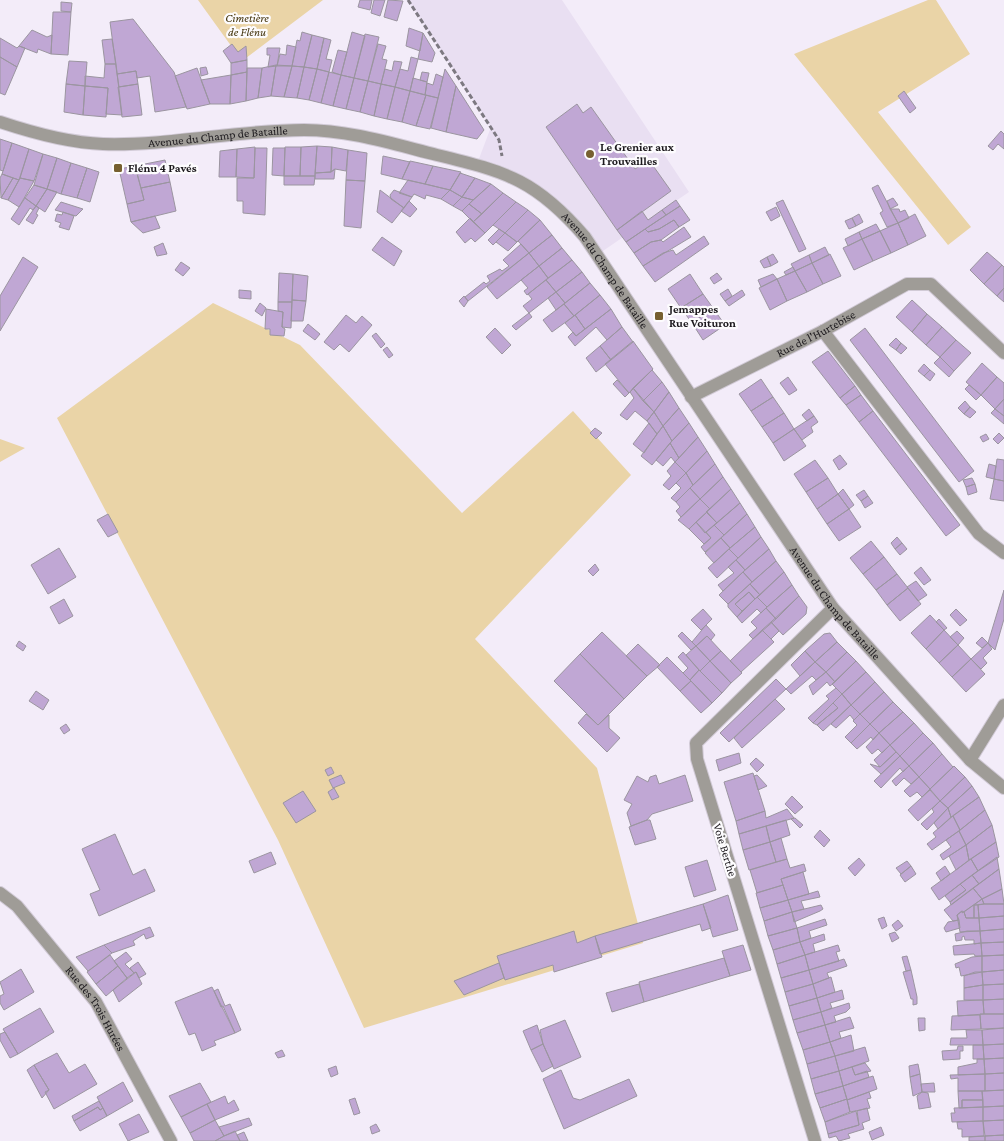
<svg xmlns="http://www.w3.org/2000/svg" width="1004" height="1141" font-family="'Crimson Pro',serif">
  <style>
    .built { fill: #e9dff2 }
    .green { fill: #ead4a7 }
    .building { fill: #c0a7d4; stroke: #9b95a0 }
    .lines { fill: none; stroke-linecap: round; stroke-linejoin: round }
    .minor-casing { stroke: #d1cad6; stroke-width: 14 }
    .path { stroke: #7d7981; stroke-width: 3; stroke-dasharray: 5 2.5; stroke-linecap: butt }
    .minor { stroke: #9f9c97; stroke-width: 12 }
    .poi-dot { fill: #776030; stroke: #fdfcfe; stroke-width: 2 }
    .labels { text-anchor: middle; stroke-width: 4.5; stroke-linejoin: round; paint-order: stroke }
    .park-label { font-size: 12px; font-style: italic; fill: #413109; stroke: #fdfcfe }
    .street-label { font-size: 12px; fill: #1c191d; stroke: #fdfcfe }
    .poi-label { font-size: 12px; font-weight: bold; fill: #1c191d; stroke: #fdfcfe; text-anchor: start }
  </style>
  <rect width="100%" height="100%" fill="#f3ecf9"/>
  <path class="built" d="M 408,0 L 562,0 L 689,192 L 597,255 L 564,212 L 477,164 L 491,127 Z"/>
  <path class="green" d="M 198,0 L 323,0 L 242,61 Z
    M 928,0 L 936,0 L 970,54 L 878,112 L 971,227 L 948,245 L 794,54 Z
    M 213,303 L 300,345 L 462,513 L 573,411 L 631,475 L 475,639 L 597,768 L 643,943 L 364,1028 L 278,840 L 57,418 Z
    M 0,439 L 25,448 L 0,462 Z"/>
  <path class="building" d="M 360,0 L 372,0 L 370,10 L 358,7 Z
    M 374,0 L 385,0 L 380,16 L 371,13 Z
    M 388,0 L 403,1 L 397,21 L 384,17 Z
    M 61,2 L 72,3 L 71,12 L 61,11 Z
    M 53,12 L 71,12 L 68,55 L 51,54 Z
    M 133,19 L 174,72 L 186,107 L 155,112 L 150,76 L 137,78 L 136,71 L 117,74 L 110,22 Z
    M 409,28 L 423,33 L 420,51 L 406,46 Z
    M 32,30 L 47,37 L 52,35 L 51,54 L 38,49 L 37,53 L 19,46 Z
    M 302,32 L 312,35 L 304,67 L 292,66 L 297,40 L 300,41 Z
    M 352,32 L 365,36 L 354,78 L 341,75 Z
    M 423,33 L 435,53 L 432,62 L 418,59 Z
    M 365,34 L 379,37 L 368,81 L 354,78 Z
    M 312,35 L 324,38 L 317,69 L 304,67 Z
    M 0,38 L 17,48 L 19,46 L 25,48 L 17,67 L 0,57 Z
    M 324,38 L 331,40 L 326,59 L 332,60 L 329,72 L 317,69 Z
    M 112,39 L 116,64 L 105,64 L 102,40 Z
    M 232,44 L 238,52 L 246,46 L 247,60 L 231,63 L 223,51 Z
    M 378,44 L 386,46 L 382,59 L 387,60 L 381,84 L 368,81 Z
    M 287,45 L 296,47 L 292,66 L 277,66 L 280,54 L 286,55 Z
    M 267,48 L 280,48 L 277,66 L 268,67 L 270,55 L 267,55 Z
    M 338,50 L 347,52 L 341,75 L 332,72 Z
    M 0,57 L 17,67 L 5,95 L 0,93 Z
    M 411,57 L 418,59 L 410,91 L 395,87 L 400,69 L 408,71 Z
    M 247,60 L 247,72 L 231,75 L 231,63 Z
    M 69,61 L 87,62 L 85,86 L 66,84 Z
    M 394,61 L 402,62 L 395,87 L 381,84 L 385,69 L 392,71 Z
    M 105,64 L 116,64 L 122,115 L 106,114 L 108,88 L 85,86 L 85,76 L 104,78 Z
    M 276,65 L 271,96 L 258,98 L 262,68 Z
    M 276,65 L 292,66 L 284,97 L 271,96 Z
    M 292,66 L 304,67 L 297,98 L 284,97 Z
    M 206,67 L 208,74 L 201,76 L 200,68 Z
    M 304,67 L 317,69 L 309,100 L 297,98 Z
    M 197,68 L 210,104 L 187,109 L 175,76 Z
    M 247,68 L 262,68 L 258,98 L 246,101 Z
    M 317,69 L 329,72 L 321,103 L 309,100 Z
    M 445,69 L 456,86 L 446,132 L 431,128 Z
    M 136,71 L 138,84 L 119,87 L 117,74 Z
    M 247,72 L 246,101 L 230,104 L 231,75 Z
    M 329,72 L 341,75 L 333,106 L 321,103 Z
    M 422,72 L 429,73 L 427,82 L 420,80 Z
    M 436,74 L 443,77 L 438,98 L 425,95 L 427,83 L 433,85 Z
    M 231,75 L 230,104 L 210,104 L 201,80 Z
    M 341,75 L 354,78 L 346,109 L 333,106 Z
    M 354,78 L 368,81 L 360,112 L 346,109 Z
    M 413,78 L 427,82 L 425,95 L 410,91 Z
    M 368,81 L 381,84 L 374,116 L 360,112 Z
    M 66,84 L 85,86 L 83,115 L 64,112 Z
    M 138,84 L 142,115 L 122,117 L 118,87 Z
    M 381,84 L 395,87 L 387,119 L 374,116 Z
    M 85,86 L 108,88 L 106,117 L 83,115 Z
    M 456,86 L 484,130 L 477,139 L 446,132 Z
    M 395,87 L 410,91 L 402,122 L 387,119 Z
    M 410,91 L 426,95 L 416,126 L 402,122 Z
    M 904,91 L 916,108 L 910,113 L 898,96 Z
    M 426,95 L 438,98 L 430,129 L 416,126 Z
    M 577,104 L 583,113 L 591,107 L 635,169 L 649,160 L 671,191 L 617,230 L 546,127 Z
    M 1001,131 L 1004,134 L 1004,149 L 998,144 L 993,150 L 988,146 Z
    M 0,139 L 12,143 L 3,171 L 0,170 Z
    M 12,143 L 29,149 L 19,180 L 2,174 Z
    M 317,146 L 315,176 L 300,176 L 301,147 Z
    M 317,146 L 332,147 L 331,172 L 315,173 Z
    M 255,147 L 254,178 L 236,177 L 237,149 Z
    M 285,147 L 301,147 L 300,176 L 284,176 Z
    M 332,147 L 348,150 L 346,171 L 335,169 L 331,172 Z
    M 255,148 L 267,148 L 265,215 L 243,213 L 243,201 L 237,201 L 237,178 L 254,178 Z
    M 273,148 L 285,148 L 284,176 L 272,175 Z
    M 29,149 L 43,154 L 34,181 L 20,178 Z
    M 237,149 L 236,177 L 219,177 L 220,151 Z
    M 348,150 L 367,153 L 365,181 L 346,180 Z
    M 43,154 L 57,158 L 47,189 L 34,185 Z
    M 383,156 L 410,162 L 402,179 L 381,174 Z
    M 57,158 L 71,163 L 61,194 L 47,189 Z
    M 165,160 L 170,182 L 141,188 L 135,166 Z
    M 410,161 L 433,166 L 425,184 L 402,179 Z
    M 71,163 L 87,168 L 77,198 L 61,194 Z
    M 135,166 L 144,200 L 127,204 L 119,169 Z
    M 433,166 L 461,172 L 450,190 L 425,184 Z
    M 87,168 L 99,172 L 90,202 L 77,198 Z
    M 335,169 L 334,179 L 315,179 L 315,173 L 331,172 Z
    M 460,173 L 475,178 L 462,197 L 450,190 Z
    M 2,174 L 13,178 L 1,198 L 0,178 Z
    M 284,176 L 315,176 L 314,185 L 284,185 Z
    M 13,178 L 19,180 L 13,191 L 8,200 L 1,198 Z
    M 20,178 L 34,181 L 19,207 L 8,200 Z
    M 475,178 L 491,184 L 473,200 L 462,197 Z
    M 346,180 L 365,181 L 361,228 L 344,226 Z
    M 408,180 L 425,184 L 450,190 L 441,199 L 426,195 L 425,199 L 414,194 L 412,197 L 399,193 Z
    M 170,182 L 176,211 L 131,222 L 127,204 L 144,200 L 141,188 Z
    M 491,184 L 503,193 L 482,214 L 469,204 Z
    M 34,185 L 47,189 L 36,206 L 25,198 Z
    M 878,185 L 898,223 L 887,227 L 880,213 L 883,211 L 872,188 Z
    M 47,189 L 57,192 L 45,212 L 36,206 Z
    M 380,190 L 404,208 L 392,223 L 377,212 Z
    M 394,190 L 412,197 L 404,208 L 391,199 L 390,195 Z
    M 450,190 L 462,197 L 453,206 L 441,199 Z
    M 503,193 L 516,202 L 485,233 L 473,222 Z
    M 462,197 L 473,200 L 462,211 L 453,206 Z
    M 25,198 L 36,206 L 33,210 L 30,208 L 19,225 L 11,219 Z
    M 893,198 L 898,205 L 890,209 L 887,201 Z
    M 676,200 L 680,206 L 666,215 L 662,210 Z
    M 783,200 L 806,249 L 799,252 L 776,203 Z
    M 409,201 L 417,209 L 410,217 L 401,211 Z
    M 61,202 L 83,209 L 76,216 L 55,210 Z
    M 516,202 L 528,210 L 505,233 L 493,225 Z
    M 469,204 L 482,214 L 473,222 L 462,211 Z
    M 36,206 L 39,208 L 36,214 L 38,215 L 33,224 L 26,220 Z
    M 680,206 L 690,220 L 679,227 L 674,220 L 659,229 L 648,232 L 645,229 Z
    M 776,207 L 780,216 L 771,221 L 766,212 Z
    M 890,209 L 899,209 L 900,212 L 905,210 L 909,218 L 898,223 Z
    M 528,210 L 540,220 L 517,242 L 505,233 Z
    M 662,210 L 666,215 L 626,242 L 617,230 L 642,211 L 648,220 Z
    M 63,212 L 74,216 L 69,230 L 59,227 L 61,223 L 55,221 L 57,214 L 62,215 Z
    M 859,214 L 863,222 L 856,226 L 852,218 Z
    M 915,214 L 926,236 L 908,245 L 898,223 Z
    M 155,216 L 160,228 L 143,233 L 131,222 Z
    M 470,218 L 485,233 L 475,242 L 471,238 L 465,243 L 456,232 Z
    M 852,218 L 856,226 L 849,229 L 845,221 Z
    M 540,220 L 552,235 L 529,253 L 518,241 Z
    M 674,220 L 679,227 L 661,240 L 651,242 L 634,253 L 626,242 L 645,229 L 648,232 L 659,229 Z
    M 898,223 L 908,245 L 891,253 L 880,231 Z
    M 876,224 L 880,231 L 862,239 L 859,232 Z
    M 684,227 L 691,237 L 643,266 L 634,253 L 651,242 L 661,240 L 663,242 Z
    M 499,229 L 505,233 L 493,245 L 488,240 Z
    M 880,231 L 891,253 L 873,261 L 862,239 Z
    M 859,232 L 862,239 L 848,246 L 845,239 Z
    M 505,233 L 517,242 L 508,251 L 496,242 Z
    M 552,235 L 562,248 L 539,266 L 529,253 Z
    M 704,236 L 709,244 L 655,282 L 643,266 L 663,253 L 673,250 L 676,255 Z
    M 382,237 L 402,251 L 394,266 L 372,250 Z
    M 862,239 L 873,261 L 854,270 L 843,248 Z
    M 163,243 L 167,254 L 157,256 L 154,247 Z
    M 521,244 L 529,253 L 468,301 L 465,297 L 484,282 L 486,284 L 490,281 L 487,276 L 500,269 L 502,271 L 509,266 L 503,260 Z
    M 825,247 L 829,255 L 812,263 L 809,255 Z
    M 562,248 L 572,260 L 548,278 L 539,266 Z
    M 987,252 L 1002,265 L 984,284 L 970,270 Z
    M 529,253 L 539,266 L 497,299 L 487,287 Z
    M 773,254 L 778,262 L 771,266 L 767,257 Z
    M 830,254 L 841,276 L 823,284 L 812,263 Z
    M 809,255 L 812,263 L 795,271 L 791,264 Z
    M 23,257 L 38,267 L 0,331 L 0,296 Z
    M 767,257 L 771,266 L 764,268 L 760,261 Z
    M 572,260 L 582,272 L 556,292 L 546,280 Z
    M 181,262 L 190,268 L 183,276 L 175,270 Z
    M 812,263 L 823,284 L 807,292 L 795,271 Z
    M 1002,265 L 1004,267 L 1004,288 L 997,296 L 984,284 Z
    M 539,266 L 548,278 L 527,295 L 524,291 L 528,288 L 521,280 Z
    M 793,267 L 795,271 L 786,275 L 784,272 Z
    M 795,271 L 807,292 L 787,301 L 777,279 Z
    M 582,272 L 590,283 L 565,303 L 556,292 Z
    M 279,273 L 293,274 L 292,302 L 278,302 Z
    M 717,273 L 722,279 L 714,284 L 710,278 Z
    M 293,274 L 308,276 L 306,301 L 292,300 Z
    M 690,274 L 703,294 L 681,308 L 668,289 Z
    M 773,274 L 777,279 L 761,287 L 758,280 Z
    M 777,279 L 787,301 L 770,310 L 759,288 Z
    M 546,280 L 556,292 L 529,313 L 523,306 L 532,299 L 528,294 Z
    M 590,283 L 600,295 L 574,316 L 564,304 Z
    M 1004,288 L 1004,302 L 997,296 Z
    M 728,289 L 732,296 L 725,301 L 720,294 Z
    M 239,290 L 251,291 L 251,299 L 239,298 Z
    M 742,290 L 745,295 L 729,306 L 725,301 Z
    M 556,292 L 565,303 L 556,310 L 548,298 Z
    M 703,294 L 713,308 L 692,323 L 681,308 Z
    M 600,295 L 611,309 L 585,329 L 575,315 Z
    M 464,296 L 468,301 L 464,307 L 459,301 Z
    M 292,300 L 306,301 L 303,321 L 291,321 Z
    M 912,300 L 927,314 L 912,332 L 896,317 Z
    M 278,302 L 292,302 L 291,328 L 282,327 L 283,312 L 278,311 Z
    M 260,303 L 266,308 L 262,316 L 255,311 Z
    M 564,304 L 574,316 L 552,332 L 543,320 Z
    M 713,308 L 725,325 L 703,340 L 692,323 Z
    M 266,309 L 283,312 L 282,327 L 285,329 L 284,336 L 270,335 L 270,329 L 265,329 Z
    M 611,309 L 622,327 L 607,340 L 596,327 L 575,346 L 568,337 L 573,332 L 576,336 Z
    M 529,313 L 532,317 L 516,330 L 512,326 Z
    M 927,314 L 942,327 L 926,345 L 912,332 Z
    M 346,315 L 356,323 L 362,316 L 372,325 L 349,352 L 340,344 L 334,350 L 324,342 Z
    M 575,315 L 585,329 L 576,336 L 565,323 Z
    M 308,324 L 320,334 L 315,340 L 303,331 Z
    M 622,327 L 633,342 L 611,360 L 600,346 Z
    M 942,327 L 956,340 L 940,357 L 926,345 Z
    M 495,328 L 511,345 L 502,354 L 486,337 Z
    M 865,328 L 974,471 L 959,482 L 850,340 Z
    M 376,333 L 385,344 L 381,348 L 372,336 Z
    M 896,338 L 901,343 L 896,350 L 889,345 Z
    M 956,340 L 971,353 L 954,371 L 940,357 Z
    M 633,341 L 653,369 L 629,393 L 605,364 Z
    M 901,343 L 907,348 L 901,354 L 896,350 Z
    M 600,346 L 611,360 L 596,372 L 586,358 Z
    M 387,347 L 393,355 L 389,358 L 383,350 Z
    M 828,351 L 855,386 L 840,398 L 812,362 Z
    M 940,357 L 954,371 L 949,377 L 934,363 Z
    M 982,363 L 997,377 L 981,395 L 966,382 Z
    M 924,364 L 930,370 L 924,376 L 918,371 Z
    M 652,370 L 662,382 L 643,401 L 633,388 Z
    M 930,370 L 935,374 L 930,381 L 924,376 Z
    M 788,377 L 797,390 L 789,395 L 780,383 Z
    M 997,377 L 1004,383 L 1004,399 L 995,409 L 981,395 Z
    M 761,379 L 773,397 L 751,411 L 739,394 Z
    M 617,380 L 629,393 L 625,397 L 613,384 Z
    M 662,382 L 669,392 L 654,412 L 643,401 Z
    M 969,385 L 981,395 L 976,400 L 965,389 Z
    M 855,386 L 861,395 L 846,405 L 840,398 Z
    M 633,388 L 654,412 L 647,421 L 635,411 L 627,420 L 620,415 L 634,398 L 630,392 Z
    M 669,392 L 679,408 L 663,426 L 654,412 Z
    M 861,395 L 873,411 L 859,422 L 846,405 Z
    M 773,397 L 784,413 L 762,427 L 751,411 Z
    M 1004,399 L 1004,416 L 995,409 Z
    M 965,401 L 970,407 L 964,414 L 958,408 Z
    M 970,407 L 976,412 L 970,418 L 964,414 Z
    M 679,408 L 689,423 L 672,441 L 663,426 Z
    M 809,409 L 814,416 L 807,421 L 802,415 Z
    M 995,409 L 1004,416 L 1004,424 L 991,413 Z
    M 873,411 L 960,525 L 946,536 L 859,422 Z
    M 654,412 L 663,426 L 657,434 L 647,421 Z
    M 784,413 L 794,429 L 773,443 L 762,427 Z
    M 814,416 L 818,422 L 811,427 L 813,432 L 802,440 L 794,429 Z
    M 649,423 L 657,434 L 644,453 L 633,444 Z
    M 689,423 L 698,437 L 679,458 L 670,443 Z
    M 663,426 L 672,441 L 652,465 L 641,456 Z
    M 595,428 L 602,433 L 596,439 L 590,433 Z
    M 794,429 L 806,446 L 784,461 L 773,443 Z
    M 999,433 L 1004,438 L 998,444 L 993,439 Z
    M 986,434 L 989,439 L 983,442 L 980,437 Z
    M 698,437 L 707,451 L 686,473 L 675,462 Z
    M 670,443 L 679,458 L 675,462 L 671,457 L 663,466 L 656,460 Z
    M 707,451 L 715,464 L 693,485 L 686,473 Z
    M 840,455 L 847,464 L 839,470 L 833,460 Z
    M 997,459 L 1004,460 L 1004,481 L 994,479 Z
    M 815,460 L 828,478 L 806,492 L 794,474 Z
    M 675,462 L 686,473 L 669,490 L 663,485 L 671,476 L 667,471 Z
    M 715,464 L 723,477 L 700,499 L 690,488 Z
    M 989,464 L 996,466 L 994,479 L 986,477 Z
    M 686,473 L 693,485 L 676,502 L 671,498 L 681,488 L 676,483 Z
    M 723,477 L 731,489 L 710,509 L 700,499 Z
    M 828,478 L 838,494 L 817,509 L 806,492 Z
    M 972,478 L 975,484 L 966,487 L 963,480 Z
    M 994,479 L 1004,481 L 1004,501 L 990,499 Z
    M 975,484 L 977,492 L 968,495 L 966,487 Z
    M 690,488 L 700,499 L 681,517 L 676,511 L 680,507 L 676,502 Z
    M 731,489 L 740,503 L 717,523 L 706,512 Z
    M 843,489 L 854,505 L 849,509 L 838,494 Z
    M 864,490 L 868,496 L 861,501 L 856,495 Z
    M 838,494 L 849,509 L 827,524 L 817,509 Z
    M 868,496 L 873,503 L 865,508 L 861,501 Z
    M 700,499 L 710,509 L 689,529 L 678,520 Z
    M 740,503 L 747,514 L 724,535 L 714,525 Z
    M 849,509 L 861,527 L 839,541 L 827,524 Z
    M 707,512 L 717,523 L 705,533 L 696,522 Z
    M 108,514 L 118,532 L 108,537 L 97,520 Z
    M 747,514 L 755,527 L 730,548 L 721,538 Z
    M 696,522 L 711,538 L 704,544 L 689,529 Z
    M 714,525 L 724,535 L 705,552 L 701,547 L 711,538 L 706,532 Z
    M 755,527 L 761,537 L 738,558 L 729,549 Z
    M 761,537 L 769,549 L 745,570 L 736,560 Z
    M 897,537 L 902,543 L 895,549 L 891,543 Z
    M 721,538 L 730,548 L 714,563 L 705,553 Z
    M 871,541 L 884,557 L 863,574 L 850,558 Z
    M 902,543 L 907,549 L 900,555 L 895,549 Z
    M 59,548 L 76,577 L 48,594 L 31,565 Z
    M 729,549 L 738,558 L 717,578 L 708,568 Z
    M 769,549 L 776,561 L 752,582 L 743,572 Z
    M 884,557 L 897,574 L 876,590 L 863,574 Z
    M 736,560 L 745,570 L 723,591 L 718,585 L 734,573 L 728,567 Z
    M 776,561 L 784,572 L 760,595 L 750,584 Z
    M 595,564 L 599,570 L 593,576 L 588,571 Z
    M 921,567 L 931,580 L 924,585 L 914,573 Z
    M 743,572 L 752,582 L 728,604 L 719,595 Z
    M 784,572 L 792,585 L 767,607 L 757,597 Z
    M 897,574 L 908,588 L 887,605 L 876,590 Z
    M 916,581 L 927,595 L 918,601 L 907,587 Z
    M 750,584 L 760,595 L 755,599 L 749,592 L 735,604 L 742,611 L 737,617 L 728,607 L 728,604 Z
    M 792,585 L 799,596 L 776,619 L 766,608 Z
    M 908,588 L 921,604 L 900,621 L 887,605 Z
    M 1004,590 L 1004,619 L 995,650 L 988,643 Z
    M 749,592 L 755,599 L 742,611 L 735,604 Z
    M 799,596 L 807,607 L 806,614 L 783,635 L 771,622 Z
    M 757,597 L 767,607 L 761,613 L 757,609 L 742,623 L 737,617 Z
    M 64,599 L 73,616 L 59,624 L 50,607 Z
    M 766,608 L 776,619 L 753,639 L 749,635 L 757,628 L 751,622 Z
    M 703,609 L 712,619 L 701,630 L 691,620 Z
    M 956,609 L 967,620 L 960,626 L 950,615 Z
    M 930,615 L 944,630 L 926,649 L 911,633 Z
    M 939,619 L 947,628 L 944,630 L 936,622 Z
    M 771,622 L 779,631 L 771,639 L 762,630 Z
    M 706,625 L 715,635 L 711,640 L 707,636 L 696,646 L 692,642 Z
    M 762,630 L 774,642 L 741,672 L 730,661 Z
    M 944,630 L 958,645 L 939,663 L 926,649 Z
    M 957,631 L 964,638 L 958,645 L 950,637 Z
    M 602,632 L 647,676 L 624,699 L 580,654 Z
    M 682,632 L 696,646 L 691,650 L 678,636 Z
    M 830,633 L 837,642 L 815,662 L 805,651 L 824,634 Z
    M 707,636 L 721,651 L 710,661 L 696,646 Z
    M 982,637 L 988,643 L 982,648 L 976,643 Z
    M 19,641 L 26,646 L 23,651 L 16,646 Z
    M 837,642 L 847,652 L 826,672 L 815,662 Z
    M 988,643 L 992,649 L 983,658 L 987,663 L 981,669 L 971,659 Z
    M 638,644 L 660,665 L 647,676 L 626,656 Z
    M 958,645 L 971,659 L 952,677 L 939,663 Z
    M 696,646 L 710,661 L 700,671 L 686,655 Z
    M 721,651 L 742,673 L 731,683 L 710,661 Z
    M 805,651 L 815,662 L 800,676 L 791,665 Z
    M 683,652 L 699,670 L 690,680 L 683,673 L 688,668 L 678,657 Z
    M 847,652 L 856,661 L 835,682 L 826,672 Z
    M 580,654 L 624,699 L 598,725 L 554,681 Z
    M 667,657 L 691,681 L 680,691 L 657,667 Z
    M 971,659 L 985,674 L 966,692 L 952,677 Z
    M 710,661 L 731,683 L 722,693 L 700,671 Z
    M 856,661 L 866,672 L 842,694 L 832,684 Z
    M 815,662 L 826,672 L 816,680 L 812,676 L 791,694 L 786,689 Z
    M 699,670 L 722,693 L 712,703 L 690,680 Z
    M 826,672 L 835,682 L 830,686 L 827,682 L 813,695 L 809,686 Z
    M 866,672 L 875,682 L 851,705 L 842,694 Z
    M 776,679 L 786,689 L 729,742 L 720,733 Z
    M 691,681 L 712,703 L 701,713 L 680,691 Z
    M 875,682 L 884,692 L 860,714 L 851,705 Z
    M 836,688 L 842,694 L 813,723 L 808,718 L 829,699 L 826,696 Z
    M 36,691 L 49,700 L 43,710 L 29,701 Z
    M 884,692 L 893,702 L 870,724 L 860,714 Z
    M 842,694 L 851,705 L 823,731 L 817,725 L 838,708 L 833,703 Z
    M 775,699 L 785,709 L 742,748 L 734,738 Z
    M 893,702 L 903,712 L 879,733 L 870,724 Z
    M 833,703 L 838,708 L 817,725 L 813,723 Z
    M 851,705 L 860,714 L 854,720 L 850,715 L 836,728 L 831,724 Z
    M 903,712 L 914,723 L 890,745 L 879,733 Z
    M 586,714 L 598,725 L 609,715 L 609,728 L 620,738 L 607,752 L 578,723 Z
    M 860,714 L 870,724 L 851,743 L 845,737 L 857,725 L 853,721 Z
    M 914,723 L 923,733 L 900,756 L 890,745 Z
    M 66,724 L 70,730 L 64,734 L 60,728 Z
    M 870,724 L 879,733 L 873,740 L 871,737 L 857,749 L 851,743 Z
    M 879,733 L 890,745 L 882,753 L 878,749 L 872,754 L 866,747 Z
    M 923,733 L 933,743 L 909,766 L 900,756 Z
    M 933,743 L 942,754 L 919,777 L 909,766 Z
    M 890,745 L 896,752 L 880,767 L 874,760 Z
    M 896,752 L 900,756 L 881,774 L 870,764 L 880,767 Z
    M 739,753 L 741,763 L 719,771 L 716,760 Z
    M 942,754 L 953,767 L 930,789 L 919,777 Z
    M 900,756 L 909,766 L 903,772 L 900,768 L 881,788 L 874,781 Z
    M 756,758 L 764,765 L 757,772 L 750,764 Z
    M 909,766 L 919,777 L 911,784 L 904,778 L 896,786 L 892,781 Z
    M 954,766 L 965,777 L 940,801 L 930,789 Z
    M 331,767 L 334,773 L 328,776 L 325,770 Z
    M 753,773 L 765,811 L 736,821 L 724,782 Z
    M 341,775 L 345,783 L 333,788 L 329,780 Z
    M 656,775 L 659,784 L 685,775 L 693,801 L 652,814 L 647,820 L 631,826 L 627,813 L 632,804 L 624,800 L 637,776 L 648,782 L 650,777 Z
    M 757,775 L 767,786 L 758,790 L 754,776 Z
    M 919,777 L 930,789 L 922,797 L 917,792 L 910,797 L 904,791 Z
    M 965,777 L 972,786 L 948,808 L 940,801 Z
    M 972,786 L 979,797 L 951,817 L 948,808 Z
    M 334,788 L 339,797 L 332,800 L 328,792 Z
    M 930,790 L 940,801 L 918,821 L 908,810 Z
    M 303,791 L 316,811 L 296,823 L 283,803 Z
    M 792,796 L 803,807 L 795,814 L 785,804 Z
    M 979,797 L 985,810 L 960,830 L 953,816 Z
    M 940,801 L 948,808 L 927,830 L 921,824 L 934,812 L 932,809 Z
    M 948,808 L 951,817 L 938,829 L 934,823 Z
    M 787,809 L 794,818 L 739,834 L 736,821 L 765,811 L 766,818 Z
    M 985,810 L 992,825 L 966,845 L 959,831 Z
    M 953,816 L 960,830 L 932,850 L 927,844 L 936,837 L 933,833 Z
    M 795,818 L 803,825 L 800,828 L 791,819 Z
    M 647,820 L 650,820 L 656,839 L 635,845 L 629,827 Z
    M 786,820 L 790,835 L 770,842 L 766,826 Z
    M 992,825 L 996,842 L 969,860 L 966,845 Z
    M 766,826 L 770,842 L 743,850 L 739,834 Z
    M 820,830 L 830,840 L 824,847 L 814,837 Z
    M 959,831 L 966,845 L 943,860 L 940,855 L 951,847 L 946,840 Z
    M 115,834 L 133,875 L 145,869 L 155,891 L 99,916 L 90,894 L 100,890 L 82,849 Z
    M 781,838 L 787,859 L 776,862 L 770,842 Z
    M 770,842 L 776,862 L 749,870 L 743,850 Z
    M 996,842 L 999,857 L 978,871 L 971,859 Z
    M 966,845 L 969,860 L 956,870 L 949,856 Z
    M 271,852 L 276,864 L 254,873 L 249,861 Z
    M 997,857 L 999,869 L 979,884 L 972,875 Z
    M 859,858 L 865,865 L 855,876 L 848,868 Z
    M 787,859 L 790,868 L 804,864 L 806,871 L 781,879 L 783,885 L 757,893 L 750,870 Z
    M 971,859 L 978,871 L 939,900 L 931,888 Z
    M 707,860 L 716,890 L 694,897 L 685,867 Z
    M 907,861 L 911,866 L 901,874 L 896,868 Z
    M 911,866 L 916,874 L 905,882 L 900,875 Z
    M 945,866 L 950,874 L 941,881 L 936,873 Z
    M 999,869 L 1002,889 L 982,899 L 973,888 Z
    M 803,872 L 809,894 L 788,900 L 781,879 Z
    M 972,875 L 979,884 L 951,905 L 950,902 L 966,890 L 960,884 Z
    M 960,884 L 966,890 L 950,902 L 945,896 Z
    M 783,885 L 788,900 L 760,908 L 756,893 Z
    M 973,888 L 982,899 L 962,913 L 962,911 L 957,915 L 959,920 L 953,921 L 944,910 Z
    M 1002,889 L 1004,904 L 984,904 L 982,899 Z
    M 818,891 L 820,897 L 801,901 L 804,909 L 792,912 L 788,900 Z
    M 728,895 L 738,930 L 713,937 L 703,904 Z
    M 982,899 L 984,904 L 974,905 L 974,918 L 966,918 L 964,912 Z
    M 788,900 L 792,912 L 764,921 L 760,908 Z
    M 703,904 L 711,928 L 702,931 L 700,924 L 600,954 L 595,936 Z
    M 984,904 L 1004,904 L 1004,916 L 979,918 L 978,905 Z
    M 821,905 L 823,909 L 820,911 L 794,922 L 792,912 Z
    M 974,905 L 978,905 L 979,918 L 974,918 Z
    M 962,911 L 964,912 L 966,918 L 979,918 L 980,931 L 960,932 L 957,915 Z
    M 792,912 L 797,928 L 768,936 L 764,921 Z
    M 1004,916 L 1004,929 L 980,931 L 979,918 Z
    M 884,917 L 887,926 L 882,929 L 878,919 Z
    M 825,919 L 827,925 L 809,931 L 811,938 L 800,942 L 797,928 Z
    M 898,920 L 903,926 L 896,931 L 892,925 Z
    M 959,920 L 960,928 L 946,932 L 944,928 L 948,922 Z
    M 150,927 L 154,936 L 146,939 L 144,934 L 133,941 L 135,945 L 112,953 L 104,945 Z
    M 797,928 L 800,942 L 773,950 L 768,936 Z
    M 1004,929 L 1004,942 L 981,943 L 980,931 Z
    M 574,931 L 577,943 L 595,936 L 602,957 L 554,972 L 553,965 L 505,980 L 497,956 Z
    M 967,931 L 980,931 L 981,943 L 974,944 L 974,940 L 965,940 L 964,936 L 962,937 L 962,940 L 956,941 L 955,934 Z
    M 895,932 L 899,938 L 892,942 L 889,934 Z
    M 824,934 L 825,940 L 813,944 L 815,952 L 805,955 L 800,942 Z
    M 800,942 L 805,955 L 777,964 L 773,950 Z
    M 1004,942 L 1004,955 L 982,956 L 981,943 Z
    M 981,943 L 982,956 L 975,956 L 974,954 L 954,955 L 953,946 Z
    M 104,945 L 112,953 L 88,971 L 76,957 Z
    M 743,945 L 751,970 L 730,976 L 722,951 Z
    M 838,945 L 840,951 L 836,952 L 839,961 L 809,970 L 805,955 Z
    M 126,952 L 132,959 L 125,964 L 134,973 L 127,978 L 114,961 Z
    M 110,955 L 118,966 L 96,984 L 87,972 Z
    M 805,955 L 809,970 L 781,978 L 777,964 Z
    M 1004,955 L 1004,970 L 982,972 L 982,956 Z
    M 907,956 L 911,970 L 906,971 L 902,957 Z
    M 982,956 L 982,972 L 961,976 L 959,967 L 956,968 L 955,964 L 972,957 Z
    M 724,958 L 730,976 L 644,1002 L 639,982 Z
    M 844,959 L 847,966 L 827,973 L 829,978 L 813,984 L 809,970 Z
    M 138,962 L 146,974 L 139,978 L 136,972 L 134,973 L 130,968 Z
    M 499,963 L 504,978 L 464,995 L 454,981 Z
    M 118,966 L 127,978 L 106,996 L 96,984 Z
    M 21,969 L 34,992 L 4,1010 L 0,1003 L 0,996 L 4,994 L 0,982 Z
    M 809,970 L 813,984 L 785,992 L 781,978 Z
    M 911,970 L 917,997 L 917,1004 L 913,1005 L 913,999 L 911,999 L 903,972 Z
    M 1004,970 L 1004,984 L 983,985 L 982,972 Z
    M 136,972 L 142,984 L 119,1002 L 113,990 Z
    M 975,972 L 982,972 L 983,985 L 964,988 L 964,976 Z
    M 831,977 L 835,992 L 817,998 L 813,984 Z
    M 639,984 L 644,1002 L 612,1012 L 606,993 Z
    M 813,984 L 817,998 L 789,1006 L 785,992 Z
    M 1004,984 L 1004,999 L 983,1000 L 983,985 Z
    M 983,985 L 983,1000 L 964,1000 L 964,988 Z
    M 212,987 L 235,1033 L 214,1041 L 216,1045 L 202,1051 L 195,1033 L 189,1035 L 175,1002 Z
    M 218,989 L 225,1006 L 230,1004 L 241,1030 L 235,1033 L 223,1006 L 221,1007 L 214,991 Z
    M 842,990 L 844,999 L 830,1003 L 832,1008 L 821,1012 L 817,998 Z
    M 817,998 L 821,1012 L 793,1020 L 789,1006 Z
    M 1004,999 L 1004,1014 L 984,1014 L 983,1000 Z
    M 983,1000 L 984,1014 L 958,1016 L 957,1001 Z
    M 849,1003 L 850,1008 L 846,1012 L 834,1016 L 836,1022 L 825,1025 L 821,1012 Z
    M 40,1008 L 54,1032 L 18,1054 L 3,1029 Z
    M 821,1012 L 825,1025 L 797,1033 L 793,1020 Z
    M 980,1014 L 1004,1014 L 1004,1028 L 981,1029 Z
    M 980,1015 L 981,1029 L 951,1030 L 952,1016 Z
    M 850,1017 L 854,1028 L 839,1032 L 841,1038 L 830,1042 L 825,1025 Z
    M 918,1018 L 925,1018 L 925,1030 L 919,1031 Z
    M 565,1020 L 581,1057 L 554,1069 L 543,1044 L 540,1030 Z
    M 537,1025 L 543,1044 L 531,1050 L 523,1031 Z
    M 825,1025 L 830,1042 L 803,1050 L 797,1033 Z
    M 1004,1028 L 1004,1044 L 983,1045 L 982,1030 Z
    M 966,1030 L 982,1030 L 983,1045 L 950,1045 L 951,1038 L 967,1038 Z
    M 5,1032 L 18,1054 L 10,1058 L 0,1040 L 0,1034 Z
    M 851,1035 L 854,1051 L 835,1056 L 830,1042 Z
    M 830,1042 L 835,1056 L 807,1064 L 803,1050 Z
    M 543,1044 L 553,1066 L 542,1072 L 531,1050 Z
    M 1004,1044 L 1004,1058 L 984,1059 L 983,1045 Z
    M 973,1045 L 983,1045 L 984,1059 L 973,1059 Z
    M 958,1046 L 963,1046 L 963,1051 L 960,1051 L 960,1059 L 943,1060 L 942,1051 L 957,1050 Z
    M 865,1047 L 869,1061 L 839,1071 L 835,1056 Z
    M 282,1050 L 285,1056 L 278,1058 L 275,1053 Z
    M 57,1053 L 69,1073 L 85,1064 L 97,1084 L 54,1109 L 45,1092 L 49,1090 L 34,1065 Z
    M 835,1056 L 839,1071 L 811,1079 L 807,1064 Z
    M 1004,1058 L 1004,1073 L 985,1074 L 984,1059 Z
    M 977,1059 L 984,1059 L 985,1074 L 958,1075 L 958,1067 L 977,1063 Z
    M 865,1063 L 871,1071 L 855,1075 L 852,1067 Z
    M 918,1064 L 920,1074 L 910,1077 L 909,1066 Z
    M 34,1065 L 49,1090 L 42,1098 L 27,1070 Z
    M 336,1066 L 338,1074 L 331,1077 L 328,1069 Z
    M 852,1067 L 855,1075 L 867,1071 L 869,1077 L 843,1086 L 839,1071 Z
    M 561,1070 L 573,1098 L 580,1100 L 629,1079 L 637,1096 L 564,1129 L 543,1079 Z
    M 839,1071 L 843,1086 L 815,1094 L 811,1079 Z
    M 1004,1073 L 1004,1090 L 985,1091 L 985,1074 Z
    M 920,1074 L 922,1092 L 913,1096 L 910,1077 Z
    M 985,1074 L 985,1091 L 958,1091 L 958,1078 L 951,1079 L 950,1075 Z
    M 873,1076 L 877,1089 L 847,1100 L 843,1086 Z
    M 123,1082 L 133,1101 L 107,1116 L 97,1097 Z
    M 200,1083 L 211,1102 L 181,1117 L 169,1096 Z
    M 934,1083 L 935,1092 L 922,1092 L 921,1084 Z
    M 843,1086 L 847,1099 L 820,1108 L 815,1094 Z
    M 1004,1090 L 1004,1106 L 983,1107 L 982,1091 Z
    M 958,1091 L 982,1091 L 983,1100 L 962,1100 L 962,1108 L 959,1108 Z
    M 869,1092 L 871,1098 L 867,1099 L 870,1108 L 850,1112 L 847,1100 Z
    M 922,1092 L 928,1093 L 931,1107 L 919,1109 L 917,1096 Z
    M 225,1096 L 228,1104 L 234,1100 L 239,1110 L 215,1120 L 207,1104 Z
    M 355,1098 L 360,1113 L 354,1115 L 349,1100 Z
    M 847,1099 L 850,1112 L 825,1122 L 820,1108 Z
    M 962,1100 L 983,1100 L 983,1107 L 962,1108 Z
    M 99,1101 L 103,1108 L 100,1110 L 98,1107 L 74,1121 L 72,1116 Z
    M 207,1104 L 215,1120 L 190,1133 L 181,1117 Z
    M 1004,1106 L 1004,1120 L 983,1121 L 983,1107 Z
    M 98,1107 L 100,1110 L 103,1108 L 107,1116 L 80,1131 L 74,1121 Z
    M 983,1107 L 983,1121 L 952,1122 L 951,1113 L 955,1113 L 954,1108 Z
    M 867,1108 L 870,1120 L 862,1123 L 864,1129 L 848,1134 L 850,1138 L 839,1141 L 836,1136 L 829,1138 L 828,1134 L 859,1125 L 857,1111 Z
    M 856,1111 L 859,1125 L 828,1134 L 825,1122 Z
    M 139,1114 L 149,1132 L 128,1141 L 119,1124 Z
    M 249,1118 L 252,1125 L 224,1136 L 219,1127 Z
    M 215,1120 L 224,1136 L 215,1141 L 194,1141 L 190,1133 Z
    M 1004,1120 L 1004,1135 L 985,1136 L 983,1121 Z
    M 983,1121 L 984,1136 L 962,1137 L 962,1129 L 958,1129 L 957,1122 Z
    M 376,1124 L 380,1131 L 372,1134 L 370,1127 Z
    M 881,1127 L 884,1135 L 872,1140 L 869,1132 Z
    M 235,1131 L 240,1141 L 215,1141 L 224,1136 Z
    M 244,1132 L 248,1141 L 240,1141 L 237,1135 Z
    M 1004,1135 L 1004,1141 L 985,1141 L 985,1136 Z
    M 985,1136 L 985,1141 L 969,1141 L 969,1137 Z"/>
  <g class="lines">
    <defs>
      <g id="minor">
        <path id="s1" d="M 0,122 C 33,133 68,143 103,144 C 170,146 237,130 304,130 C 349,130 393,144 437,155 C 508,172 537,181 585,237 L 833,608 L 970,760 L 1004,788"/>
        <path d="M 823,331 L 979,534 L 1004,553"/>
        <path id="s2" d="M 691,397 L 823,331 L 907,284 L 931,284 L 1004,353"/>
        <path d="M 970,760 L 1004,705"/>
        <path id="s3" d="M 0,893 L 17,906 L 96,1002 L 171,1141"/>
        <path d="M 815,1141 L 697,759 L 696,743 L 833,608"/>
      </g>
    </defs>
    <use href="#minor" class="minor-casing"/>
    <path class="path" d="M 408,0 L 499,140 L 502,156"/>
    <use href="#minor" class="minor"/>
  </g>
  <g class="poi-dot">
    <circle cx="590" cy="154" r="5"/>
    <rect x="113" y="163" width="10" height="10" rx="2.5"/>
    <rect x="654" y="311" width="10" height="10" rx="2.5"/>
  </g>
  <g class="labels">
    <g class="park-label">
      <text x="247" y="22">Cimetière<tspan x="247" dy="14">de Flénu</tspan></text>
    </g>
    <g class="street-label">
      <text dy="4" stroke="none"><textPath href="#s1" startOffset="221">Avenue du Champ de Bataille</textPath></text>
      <text dy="4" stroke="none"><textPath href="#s1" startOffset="655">Avenue du Champ de Bataille</textPath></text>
      <text dy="4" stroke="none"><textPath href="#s2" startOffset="140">Rue de l'Hurtebise</textPath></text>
      <text dy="4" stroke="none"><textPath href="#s1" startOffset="1060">Avenue du Champ de Bataille</textPath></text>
      <text transform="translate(725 850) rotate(73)" y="4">Voie Berthe</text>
      <text dy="4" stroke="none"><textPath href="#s3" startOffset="151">Rue des Trois Hurées</textPath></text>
    </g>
    <g class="poi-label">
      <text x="600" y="151">Le Grenier aux<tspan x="600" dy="14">Trouvailles</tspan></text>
      <text x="128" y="172">Flénu 4 Pavés</text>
      <text x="669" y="313">Jemappes<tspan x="669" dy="14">Rue Voituron</tspan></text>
    </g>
  </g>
</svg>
